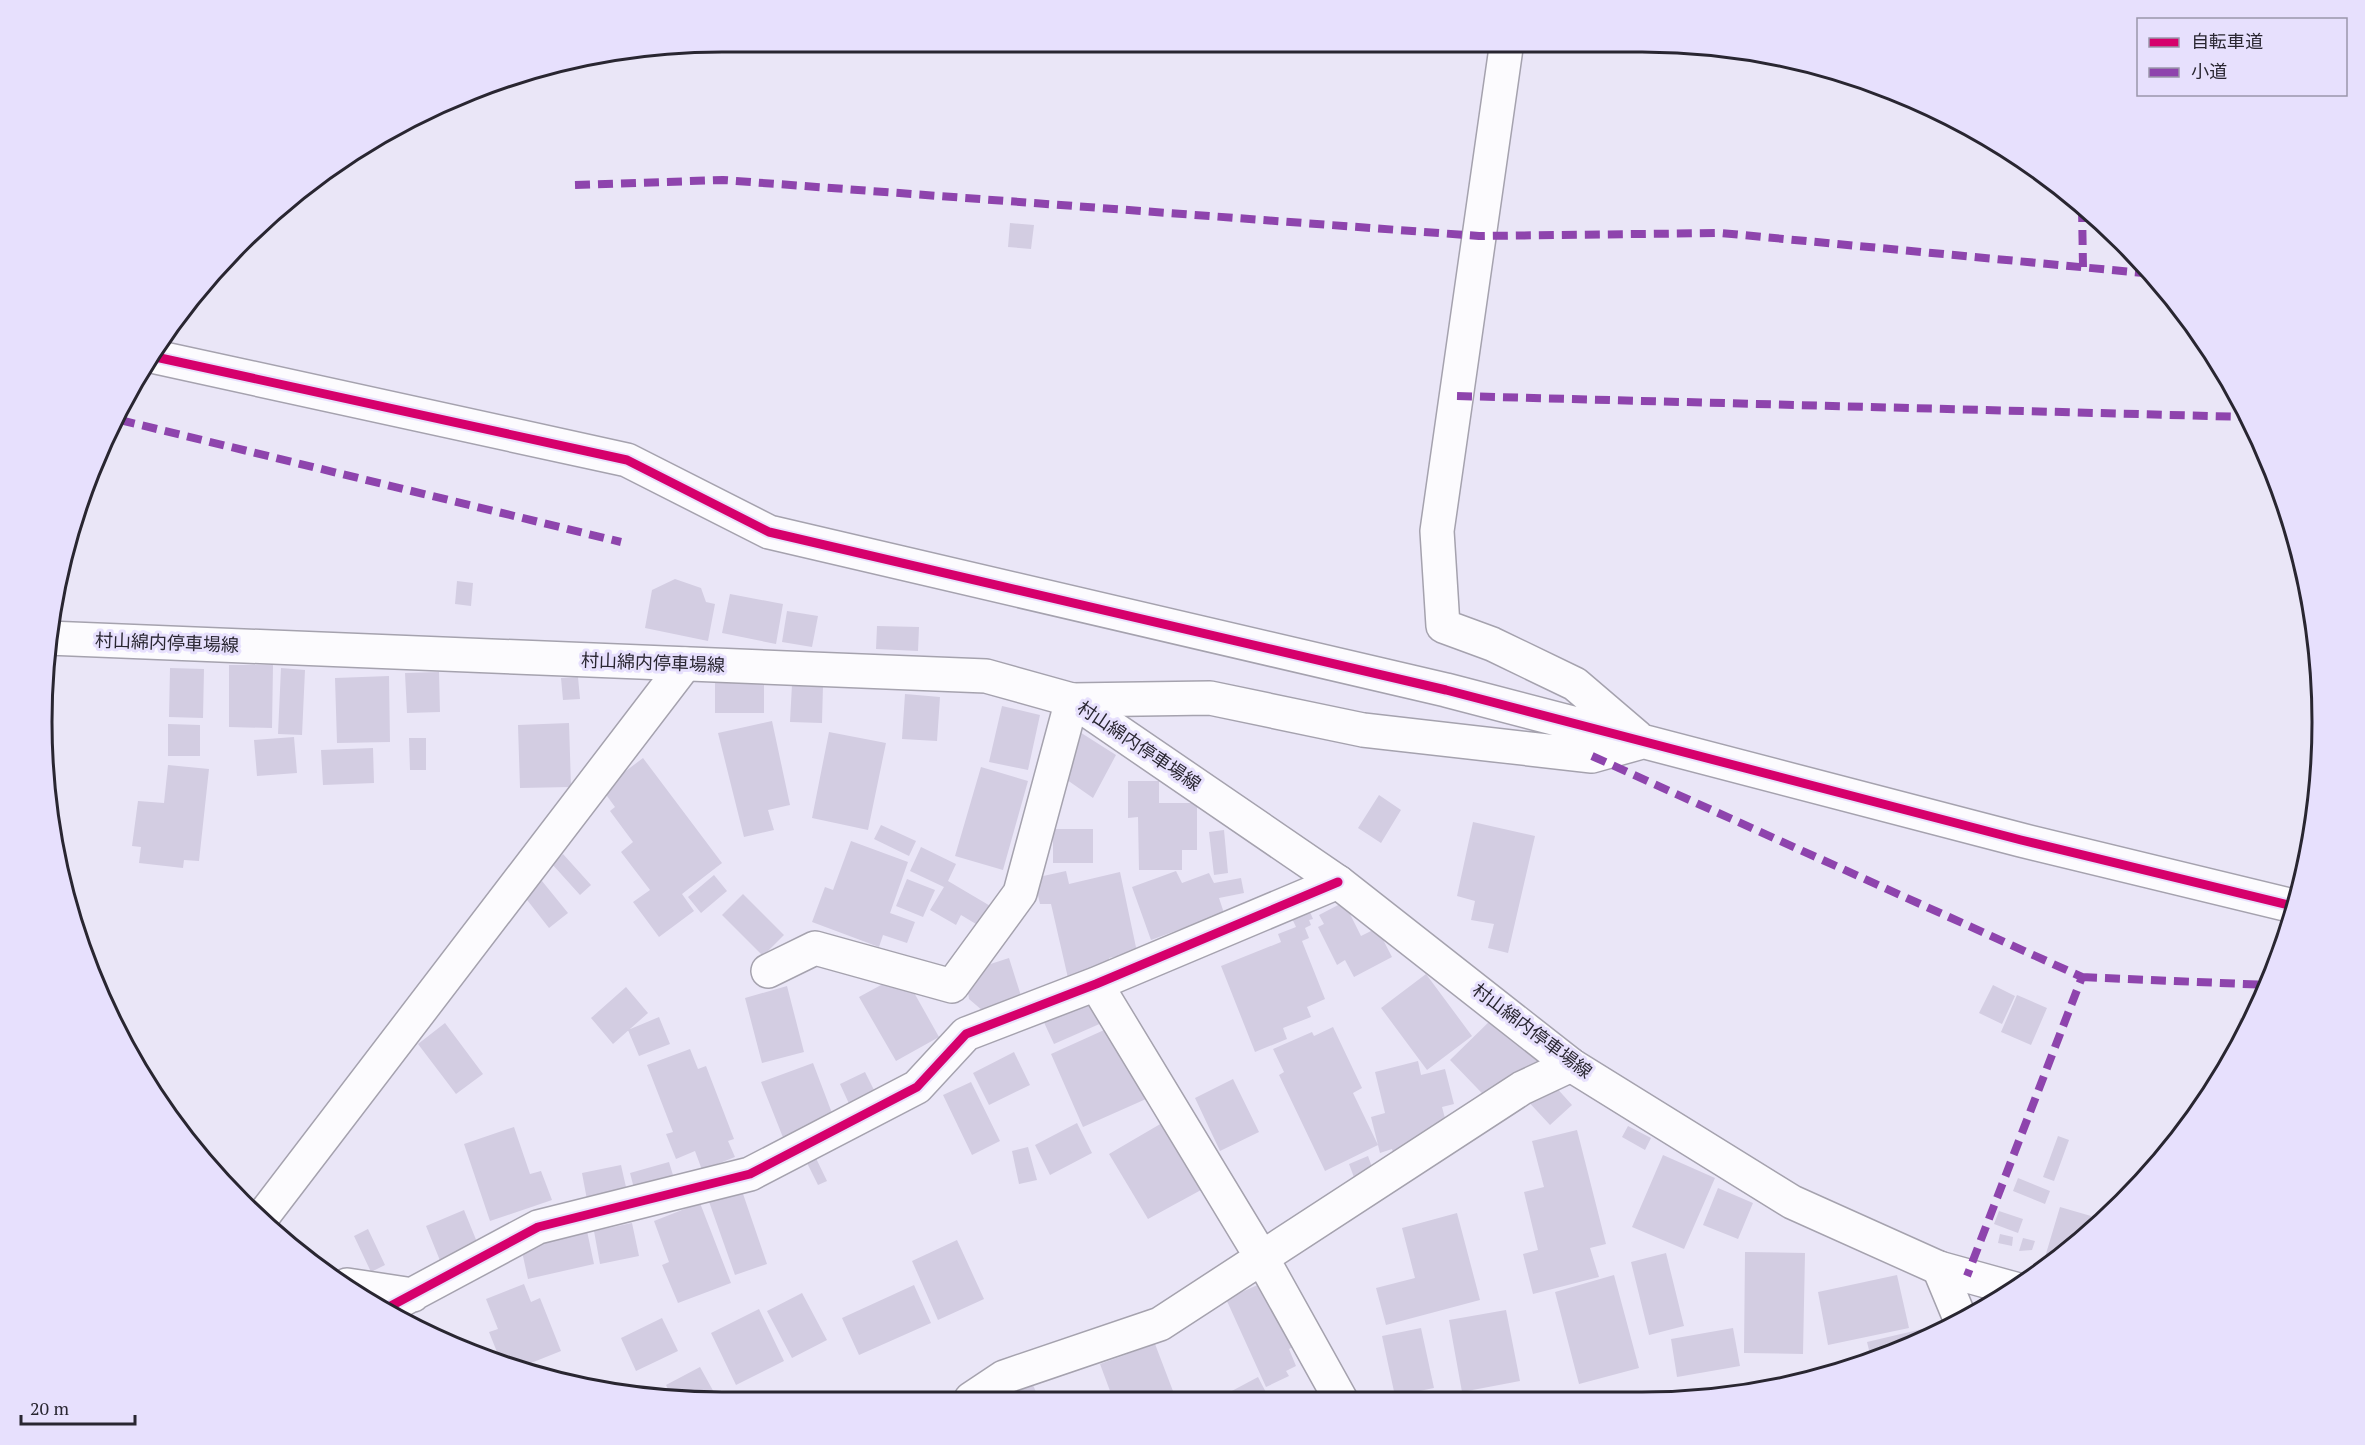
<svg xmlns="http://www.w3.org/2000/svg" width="2365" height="1445" font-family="'PT Serif','Noto Sans JP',serif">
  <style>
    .building { fill: #d3cde2 }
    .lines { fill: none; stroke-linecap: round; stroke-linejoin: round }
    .minor-casing { stroke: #a5a2ae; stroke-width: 36 }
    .major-casing { stroke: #a5a2ae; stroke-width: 36 }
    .minor { stroke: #fcfbfe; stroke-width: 33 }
    .major { stroke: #fcfbfe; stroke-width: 33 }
    .quiet { stroke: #8e44ad; stroke-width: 8; stroke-dasharray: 15 8; stroke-linecap: butt }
    .cycleway-casing { stroke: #e7e0fd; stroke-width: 13 }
    .cycleway { stroke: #d6006c; stroke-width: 9 }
    .labels { text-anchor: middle; stroke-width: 6; stroke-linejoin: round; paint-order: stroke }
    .street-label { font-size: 18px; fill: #292631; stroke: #e7e0fd }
    .rim { fill: none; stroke: #292631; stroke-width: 3 }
  </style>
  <rect width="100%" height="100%" fill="#eae6f7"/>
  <path class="building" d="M 1010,223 L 1034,225 L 1031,249 L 1008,247 Z
    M 675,579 L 701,588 L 706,602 L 715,604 L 708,641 L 645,628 L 652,590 Z
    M 457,581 L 473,583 L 471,606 L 455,604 Z
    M 730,594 L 783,604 L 776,644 L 722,633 Z
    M 787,611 L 818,616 L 812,647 L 782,642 Z
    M 877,626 L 919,627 L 918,651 L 876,649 Z
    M 229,665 L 273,665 L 272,728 L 229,727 Z
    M 170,668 L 204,669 L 203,718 L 169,717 Z
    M 281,668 L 305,670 L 302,735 L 278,734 Z
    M 439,672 L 440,712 L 407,713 L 405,673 Z
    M 389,676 L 390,742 L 337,743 L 335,678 Z
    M 578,677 L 580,699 L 563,700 L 561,678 Z
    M 715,679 L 764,680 L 764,713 L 715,713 Z
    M 792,684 L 823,685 L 822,723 L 790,722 Z
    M 905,694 L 940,697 L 937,741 L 902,739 Z
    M 1002,706 L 1040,715 L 1028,770 L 989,762 Z
    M 772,721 L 790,805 L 768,810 L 774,830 L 744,837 L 718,733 Z
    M 569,723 L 571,787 L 520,788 L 518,725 Z
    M 168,724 L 200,725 L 200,756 L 168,756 Z
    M 1075,729 L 1116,755 L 1093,798 L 1060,775 Z
    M 829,732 L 886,743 L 868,830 L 812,818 Z
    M 294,737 L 297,773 L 257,776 L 254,740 Z
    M 409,738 L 426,738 L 426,770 L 410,770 Z
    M 373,748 L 374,783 L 323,785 L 321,750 Z
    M 643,758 L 722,863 L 682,894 L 694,911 L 659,937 L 633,902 L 650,890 L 621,852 L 633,842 L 610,811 L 615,807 L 602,789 Z
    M 168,765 L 209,769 L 199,861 L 184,860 L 183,868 L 139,863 L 141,847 L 132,846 L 138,801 L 164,803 Z
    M 981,767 L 1028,781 L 1003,870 L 955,856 Z
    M 1128,781 L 1159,781 L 1159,803 L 1197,803 L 1197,850 L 1182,850 L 1182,870 L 1139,870 L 1138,817 L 1128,818 Z
    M 1379,795 L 1401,810 L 1381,843 L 1358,828 Z
    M 1473,822 L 1535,836 L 1508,953 L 1488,948 L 1494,924 L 1471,920 L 1475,901 L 1457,896 Z
    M 881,825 L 916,841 L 909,856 L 874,839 Z
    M 1053,829 L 1093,829 L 1093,863 L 1053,863 Z
    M 1224,830 L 1228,873 L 1214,875 L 1209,832 Z
    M 851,841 L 908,862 L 890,913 L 915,922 L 907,943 L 883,935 L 879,947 L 812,922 L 825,887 L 833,890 Z
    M 921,847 L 956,864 L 948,881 L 992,907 L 981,927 L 961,915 L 956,925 L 930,910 L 944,887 L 910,871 Z
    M 563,854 L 591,885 L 580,895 L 552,864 Z
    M 1066,871 L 1069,884 L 1120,872 L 1137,952 L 1109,958 L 1112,969 L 1068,978 L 1051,904 L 1040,904 L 1034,878 Z
    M 1176,871 L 1182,883 L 1209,873 L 1214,883 L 1241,878 L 1244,893 L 1219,898 L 1224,913 L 1151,940 L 1132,887 Z
    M 714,875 L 727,891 L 701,913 L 688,897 Z
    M 907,879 L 935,890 L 923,917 L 896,906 Z
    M 542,881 L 568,913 L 549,928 L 524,896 Z
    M 743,894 L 784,935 L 763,956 L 722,915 Z
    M 1344,902 L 1361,936 L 1377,928 L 1392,957 L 1354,977 L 1345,960 L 1337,965 L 1318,927 L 1324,924 L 1319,915 Z
    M 1307,905 L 1313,919 L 1309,920 L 1311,925 L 1305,928 L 1309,938 L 1302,941 L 1325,999 L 1307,1007 L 1311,1017 L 1283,1028 L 1287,1039 L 1255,1052 L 1221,966 L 1281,942 L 1278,934 L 1296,927 L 1289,912 Z
    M 1009,958 L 1022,999 L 983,1011 L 969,999 L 967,985 L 972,970 Z
    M 903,973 L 939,1037 L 896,1061 L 859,997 Z
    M 1426,974 L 1472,1036 L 1427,1070 L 1381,1008 Z
    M 1993,985 L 2015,996 L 2002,1024 L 1979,1013 Z
    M 787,986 L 804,1052 L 762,1063 L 745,998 Z
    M 626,987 L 648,1013 L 613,1044 L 591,1018 Z
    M 1091,994 L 1104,1022 L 1054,1044 L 1041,1016 Z
    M 2017,995 L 2047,1008 L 2031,1045 L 2001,1032 Z
    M 1497,1014 L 1548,1067 L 1501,1113 L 1450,1060 Z
    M 659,1017 L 670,1044 L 639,1056 L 628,1030 Z
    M 2240,1018 L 2253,1022 L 2238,1047 L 2233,1045 Z
    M 445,1023 L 483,1074 L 456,1094 L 418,1044 Z
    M 1113,1026 L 1146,1099 L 1083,1127 L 1051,1054 Z
    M 1333,1027 L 1362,1088 L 1353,1093 L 1378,1145 L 1325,1171 L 1279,1075 L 1284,1072 L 1273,1049 L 1312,1032 L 1314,1036 Z
    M 690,1049 L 698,1069 L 706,1066 L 734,1139 L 728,1141 L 735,1157 L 702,1170 L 695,1151 L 676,1159 L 666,1134 L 673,1132 L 647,1065 Z
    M 1014,1052 L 1030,1085 L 989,1105 L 973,1073 Z
    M 1418,1061 L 1421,1075 L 1445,1069 L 1454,1104 L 1442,1107 L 1446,1122 L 1432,1125 L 1438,1149 L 1395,1159 L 1392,1149 L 1380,1153 L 1371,1117 L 1385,1113 L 1375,1072 Z
    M 813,1063 L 835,1121 L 784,1140 L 761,1082 Z
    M 865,1072 L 877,1096 L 851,1108 L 840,1084 Z
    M 1545,1075 L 1572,1105 L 1550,1125 L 1523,1096 Z
    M 1233,1079 L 1259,1132 L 1220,1151 L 1195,1098 Z
    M 971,1082 L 1000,1141 L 972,1155 L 943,1095 Z
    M 1077,1123 L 1092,1153 L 1050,1175 L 1035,1145 Z
    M 1162,1123 L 1201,1190 L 1148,1219 L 1109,1154 Z
    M 1628,1126 L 1651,1138 L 1645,1150 L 1622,1137 Z
    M 514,1127 L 530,1174 L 541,1171 L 552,1200 L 490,1221 L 464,1144 Z
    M 1577,1130 L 1606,1244 L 1590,1248 L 1599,1277 L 1533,1294 L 1523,1254 L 1538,1250 L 1524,1192 L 1544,1187 L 1532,1141 Z
    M 2058,1136 L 2069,1140 L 2054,1181 L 2043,1177 Z
    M 1028,1147 L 1037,1180 L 1019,1184 L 1012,1151 Z
    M 813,1152 L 827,1181 L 818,1185 L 804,1157 Z
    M 1663,1155 L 1715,1178 L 1684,1249 L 1632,1227 Z
    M 1368,1156 L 1383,1197 L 1364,1204 L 1349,1164 Z
    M 669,1162 L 676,1185 L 636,1196 L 630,1173 Z
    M 621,1165 L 628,1196 L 588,1205 L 582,1173 Z
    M 2018,1178 L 2050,1191 L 2045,1204 L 2013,1191 Z
    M 740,1185 L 767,1264 L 735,1275 L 707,1196 Z
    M 1718,1188 L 1753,1203 L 1738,1239 L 1703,1225 Z
    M 700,1203 L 731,1283 L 678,1303 L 662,1265 L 669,1262 L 654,1221 Z
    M 2060,1207 L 2091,1216 L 2084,1239 L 2055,1260 L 2045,1257 Z
    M 464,1210 L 479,1247 L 441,1263 L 426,1226 Z
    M 1999,1211 L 2023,1219 L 2018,1233 L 1994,1224 Z
    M 1457,1213 L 1480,1300 L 1386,1325 L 1376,1288 L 1415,1278 L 1402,1228 Z
    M 632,1223 L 639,1256 L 600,1264 L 594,1231 Z
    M 368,1229 L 385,1265 L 371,1272 L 354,1236 Z
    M 587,1231 L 594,1264 L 528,1279 L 521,1247 Z
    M 2000,1234 L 2013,1237 L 2012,1246 L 1998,1243 Z
    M 2023,1238 L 2035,1241 L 2032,1250 L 2019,1251 Z
    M 957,1240 L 984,1299 L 938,1320 L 912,1261 Z
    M 1745,1252 L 1805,1253 L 1803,1354 L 1744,1353 Z
    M 1666,1253 L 1684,1326 L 1649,1335 L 1631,1262 Z
    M 1614,1275 L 1639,1368 L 1579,1384 L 1555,1292 Z
    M 1897,1275 L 1909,1328 L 1828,1345 L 1818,1292 Z
    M 1271,1279 L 1300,1343 L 1289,1349 L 1296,1366 L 1286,1371 L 1289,1376 L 1266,1387 L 1226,1299 Z
    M 524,1284 L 531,1302 L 540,1298 L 561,1351 L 521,1367 L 501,1362 L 489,1332 L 498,1329 L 486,1299 Z
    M 914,1285 L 931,1323 L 859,1355 L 842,1318 Z
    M 802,1293 L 827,1340 L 792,1358 L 767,1311 Z
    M 759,1309 L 784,1361 L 736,1385 L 711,1333 Z
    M 1506,1310 L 1520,1381 L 1462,1392 L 1449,1320 Z
    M 662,1318 L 678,1351 L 636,1371 L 621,1338 Z
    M 1939,1325 L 1940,1330 L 1871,1358 L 1867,1342 Z
    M 1421,1328 L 1434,1388 L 1395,1396 L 1382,1336 Z
    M 1733,1328 L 1740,1366 L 1677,1377 L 1671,1339 Z
    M 1155,1344 L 1176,1399 L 1113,1399 L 1100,1364 Z
    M 700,1367 L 716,1396 L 672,1397 L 666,1385 Z
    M 1258,1377 L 1270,1400 L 1215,1400 Z
    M 1033,1385 L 1039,1399 L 999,1399 Z
    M 1721,1391 L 1722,1396 L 1692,1401 L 1692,1394 Z
    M 1446,1392 L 1449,1401 L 1420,1400 L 1419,1400 Z"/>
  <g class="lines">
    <defs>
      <path id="minor" d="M 1506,48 L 1437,531 L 1443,626 L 1492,644 L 1575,684 L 1637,737
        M 151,356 L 627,460 L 769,532 L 1446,690 L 2021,840 L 2297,907
        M 768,971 L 815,948 L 952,986 L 1020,893 L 1072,700 L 1210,698 L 1363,730 L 1592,756 L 1642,742
        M 1096,984 L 1262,1258 L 1341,1400
        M 260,1220 L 685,664
        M 1939,1268 L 1961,1321
        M 347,1285 L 413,1295
        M 387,1308 L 538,1227 L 750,1174 L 917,1087 L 966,1034 L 1096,984 L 1338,882
        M 971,1399 L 1004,1377 L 1160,1324 L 1522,1088 L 1571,1065"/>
      <path id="major" d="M 48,638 L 986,676 L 1072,700 L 1338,882 L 1571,1065 L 1792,1202 L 1939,1268 L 2015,1289"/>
    </defs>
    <use href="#minor" class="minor-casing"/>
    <use href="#major" class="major-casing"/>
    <use href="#minor" class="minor"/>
    <use href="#major" class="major"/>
    <path class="quiet" d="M 575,185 L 723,180 L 1479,236 L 1721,233 L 2154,274
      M 2082,207 L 2083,267
      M 1457,396 L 2248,417
      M 120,420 L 621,542
      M 1592,756 L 2082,977 L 1967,1276
      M 2082,977 L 2267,985"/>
    <defs>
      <path id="cycleway" d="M 151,356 L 627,460 L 769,532 L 1446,690 L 2021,840 L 2297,907
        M 387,1308 L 538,1227 L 750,1174 L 917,1087 L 966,1034 L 1096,984 L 1338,882"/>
    </defs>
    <use href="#cycleway" class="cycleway-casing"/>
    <use href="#cycleway" class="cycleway"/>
  </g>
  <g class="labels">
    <g class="street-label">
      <text transform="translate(167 643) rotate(2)" y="6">村山綿内停車場線</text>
      <text transform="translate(653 663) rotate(2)" y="6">村山綿内停車場線</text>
      <text transform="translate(1139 746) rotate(34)" y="6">村山綿内停車場線</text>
      <text transform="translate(1532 1031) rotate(37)" y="6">村山綿内停車場線</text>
    </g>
  </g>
  <path d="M0 0H2365V1445H0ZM722 52H1642A670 670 0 0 1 2312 722V722A670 670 0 0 1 1642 1392H722A670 670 0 0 1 52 722V722A670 670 0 0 1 722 52Z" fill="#e7e0fd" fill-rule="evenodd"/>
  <path class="rim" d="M722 52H1642A670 670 0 0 1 2312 722V722A670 670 0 0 1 1642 1392H722A670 670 0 0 1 52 722V722A670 670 0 0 1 722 52Z"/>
  <rect x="2137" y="18" width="210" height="78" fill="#e7e0fd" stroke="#9b96ab" stroke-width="1.5"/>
  <rect x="2149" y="38" width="30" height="9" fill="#d6006c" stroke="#9b96ab" stroke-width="1.5"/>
  <text x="2191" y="48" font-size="18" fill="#292631">自転車道</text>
  <rect x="2149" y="68" width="30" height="9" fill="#8e44ad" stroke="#9b96ab" stroke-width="1.5"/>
  <text x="2191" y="78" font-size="18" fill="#292631">小道</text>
  <path d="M21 1415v9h114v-9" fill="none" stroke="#292631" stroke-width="3"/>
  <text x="30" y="1415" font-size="18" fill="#292631" stroke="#e7e0fd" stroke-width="4.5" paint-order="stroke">20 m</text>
</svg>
